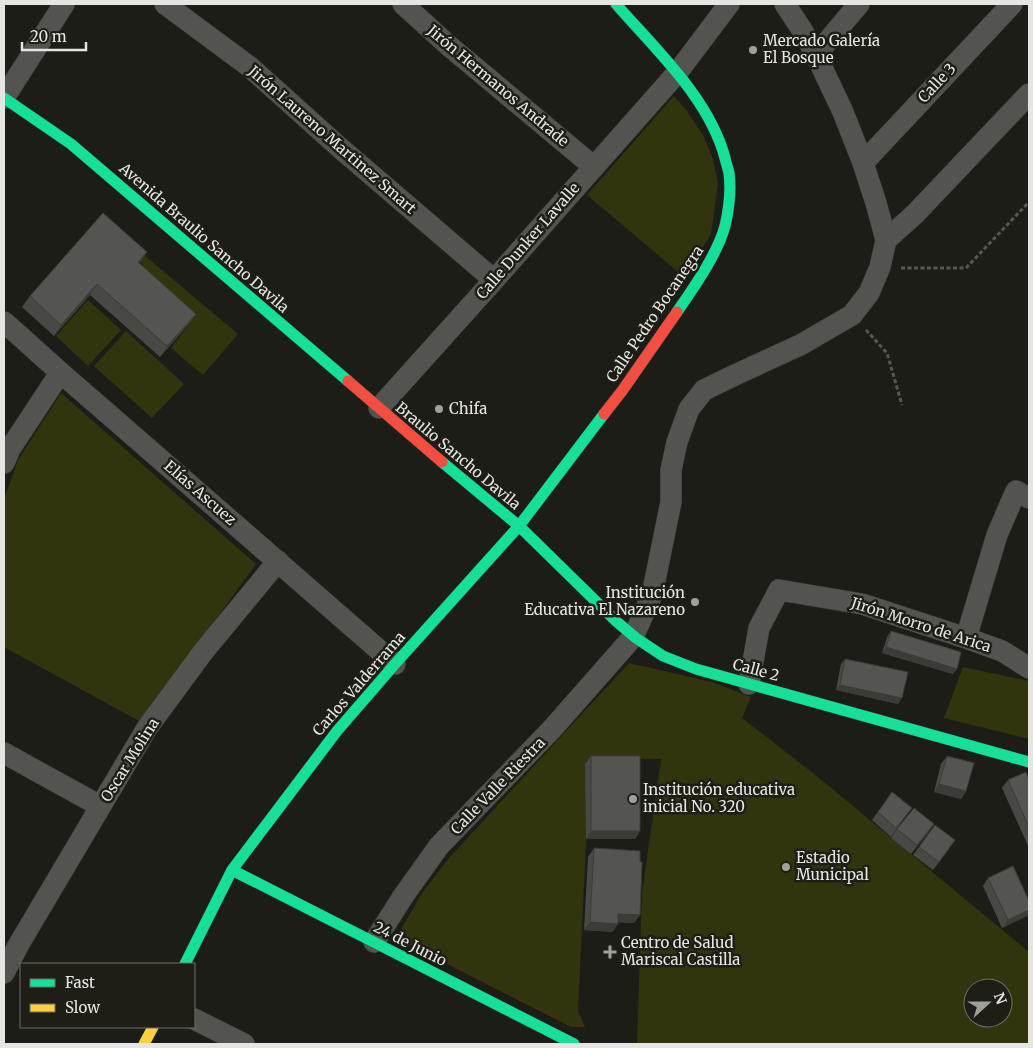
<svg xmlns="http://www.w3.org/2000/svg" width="1033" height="1048" font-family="Merriweather,serif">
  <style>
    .green { fill: #32340e; fill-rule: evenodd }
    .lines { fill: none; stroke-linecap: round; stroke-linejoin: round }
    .street-casing { stroke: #363734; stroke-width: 22 }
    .fast-casing { stroke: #363734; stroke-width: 12 }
    .slow-casing { stroke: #363734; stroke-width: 12 }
    .jam-casing { stroke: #363734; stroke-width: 12 }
    .path { stroke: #575754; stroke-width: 3; stroke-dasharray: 4 2.5; stroke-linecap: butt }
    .street { stroke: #53534f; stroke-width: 21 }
    .fast { stroke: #16e098; stroke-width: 11 }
    .slow { stroke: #ffcf43; stroke-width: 11 }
    .jam { stroke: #f24e42; stroke-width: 11 }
    .wall { fill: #484945 }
    .shaded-wall { fill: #3b3c38 }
    .building { fill: #545550; stroke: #3b3c38 }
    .poi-dot { fill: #9fa09b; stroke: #1e1e17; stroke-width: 2 }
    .labels { text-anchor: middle; stroke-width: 5; stroke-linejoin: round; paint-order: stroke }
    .poi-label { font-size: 15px; fill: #e5e6e1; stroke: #1e1e17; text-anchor: start }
    .street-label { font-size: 15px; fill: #e5e6e1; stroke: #1e1e17 }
  </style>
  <rect width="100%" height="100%" fill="#1d1d18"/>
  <path class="green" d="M 674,96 L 687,111 L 703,135 L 713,159 L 718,184 L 711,234 L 684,277 L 587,195 Z
    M 144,255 L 238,334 L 203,375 L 171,348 L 191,322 L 135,275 L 143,265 L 139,261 Z
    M 88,300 L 121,330 L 88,366 L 56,336 Z
    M 126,331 L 184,384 L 152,418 L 94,366 Z
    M 61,393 L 256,564 L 141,722 L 4,647 L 4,499 L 18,460 Z
    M 629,663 L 712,682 L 751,697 L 742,718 L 818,777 L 1029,952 L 1029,1044 L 637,1044 L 642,893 L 661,759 L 590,759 L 578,1011 L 585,1027 L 571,1027 L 396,938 L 422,893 L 449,858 ZM 973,988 L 1003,988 L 1003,1018 L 973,1018 Z
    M 963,667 L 1029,681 L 1029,739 L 944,718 Z"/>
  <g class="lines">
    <defs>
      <path id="street" d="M 165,4 L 250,67 L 339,147 L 494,280
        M 403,4 L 448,45 L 594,167
        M 816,55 L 859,4
        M 4,98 L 64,4
        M 863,163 L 1012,4
        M 886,240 L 915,214 L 1029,94
        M 4,322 C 26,341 47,361 69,380 C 178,474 286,569 395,664
        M 379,408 L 494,280 L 677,73 L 729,4
        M 4,463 L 10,449 L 60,373
        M 966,638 L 997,535 L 1016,491 L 1029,498
        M 749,684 L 759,628 L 779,590 L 862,604 L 966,638 L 1002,651 L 1029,668
        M 4,753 L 100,806
        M 374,942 L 404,895 L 439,846 L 552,729 L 633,637 L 652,595 L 671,502 L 671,470 L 677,442 L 689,409 L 704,390 L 735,375 L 802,344 L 852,315 L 869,293 L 880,267 L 886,240 L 876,203 L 863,163 L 843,112 L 816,55 L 802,30 L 785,4
        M 4,973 L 19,944 L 147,728 L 203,652 L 278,561
        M 194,1019 L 244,1044"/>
      <path id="fast" d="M 616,4 C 656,50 709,98 725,158 C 726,163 728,168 729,173 C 731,189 729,209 725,226 C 717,255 694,287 677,312
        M 4,98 L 71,144 L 348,381
        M 442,462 L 519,526 L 617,622 L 636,638 L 663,656 L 696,669 L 1029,762
        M 232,870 L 574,1044
        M 185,964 L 232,870 L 337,731 L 395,664 L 519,526 L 604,414"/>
      <path id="slow" d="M 144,1044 L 153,1027"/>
      <path id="jam" d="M 348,381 L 442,462
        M 604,414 L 622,391 L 677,312"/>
    </defs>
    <use href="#street" class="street-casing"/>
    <use href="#fast" class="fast-casing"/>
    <use href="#slow" class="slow-casing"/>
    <use href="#jam" class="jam-casing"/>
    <path class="path" d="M 901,268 L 966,268 L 1029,202
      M 866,330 L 887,353 L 902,405"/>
    <use href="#street" class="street"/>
    <use href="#fast" class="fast"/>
    <use href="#slow" class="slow"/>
    <use href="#jam" class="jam"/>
  </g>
  <path class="wall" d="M 147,252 L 139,263 L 196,314 L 189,324 L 160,357 L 90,295 L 54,336 L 22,307 L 30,296 Z
    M 891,631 L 953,674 L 882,653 L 887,637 Z
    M 845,659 L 898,704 L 836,690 L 841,664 Z
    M 591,756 L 640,831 L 635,839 L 586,839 L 585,764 Z
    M 947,756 L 966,791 L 961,799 L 934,792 L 941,764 Z
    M 1029,779 L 1029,848 L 1002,788 L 1008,780 Z
    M 892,792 L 906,816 L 891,837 L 872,820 Z
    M 935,825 L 949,849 L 933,870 L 913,855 Z
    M 897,829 L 928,833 L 911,854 L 891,838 Z
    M 594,848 L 634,923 L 618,922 L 618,924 L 612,932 L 584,930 L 588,857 Z
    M 988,878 L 1027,916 L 1002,928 L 983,886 Z"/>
  <path class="shaded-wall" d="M 97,284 L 90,295 L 54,336 L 61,325 Z
    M 196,314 L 189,324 L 160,357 L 167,346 Z
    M 886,647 L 957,669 L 953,674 L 882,653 Z
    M 840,685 L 902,698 L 898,704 L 836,690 Z
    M 939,784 L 966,791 L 961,799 L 934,792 Z
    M 934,824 L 928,833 L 911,854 L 917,845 Z
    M 591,831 L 640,831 L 635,839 L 586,839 Z
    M 1029,910 L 1029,913 L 1027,916 L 1002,928 L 1008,920 Z
    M 618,914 L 640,915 L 634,923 L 612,922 Z
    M 590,922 L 618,924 L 612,932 L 584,930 Z"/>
  <path class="building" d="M 103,213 L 147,252 L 138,262 L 196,314 L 167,346 L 97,284 L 61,325 L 30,296 Z
    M 891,631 L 961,652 L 957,669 L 886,647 Z
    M 845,659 L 908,672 L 902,698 L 840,685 Z
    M 591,756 L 640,756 L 640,831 L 591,831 Z
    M 947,756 L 974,763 L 966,791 L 939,784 Z
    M 1026,772 L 1029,779 L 1029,827 L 1008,780 Z
    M 892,792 L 912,808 L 896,828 L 878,812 Z
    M 914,808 L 934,824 L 917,845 L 897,829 Z
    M 935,825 L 955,840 L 939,862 L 919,847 Z
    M 594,848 L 640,851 L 640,862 L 642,862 L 640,915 L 618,914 L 618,924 L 590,922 Z
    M 1013,866 L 1029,901 L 1029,910 L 1008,920 L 988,878 Z"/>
  <g class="poi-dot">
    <circle cx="753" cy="50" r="5"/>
    <circle cx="439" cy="409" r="5"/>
    <circle cx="695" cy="602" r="5"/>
    <circle cx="633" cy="799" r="5"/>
    <circle cx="786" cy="867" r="5"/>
    <path d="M607.5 944.5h5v5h5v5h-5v5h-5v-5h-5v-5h5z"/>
  </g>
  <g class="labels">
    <g class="poi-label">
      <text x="763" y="46">Mercado Galería<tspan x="763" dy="17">El Bosque</tspan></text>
      <text x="449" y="414">Chifa</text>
      <text x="685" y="598" text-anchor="end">Institución<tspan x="685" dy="17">Educativa El Nazareno</tspan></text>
      <text x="643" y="795">Institución educativa<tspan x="643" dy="17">inicial No. 320</tspan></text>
      <text x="796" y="863">Estadio<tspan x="796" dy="17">Municipal</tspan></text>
      <text x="621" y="948">Centro de Salud<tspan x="621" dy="17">Mariscal Castilla</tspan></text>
    </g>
    <g class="street-label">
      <text transform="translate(937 83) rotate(-47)" y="5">Calle 3</text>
      <text transform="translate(498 86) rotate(40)" y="5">Jirón Hermanos Andrade</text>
      <text transform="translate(332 140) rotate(41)" y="5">Jirón Laureno Martinez Smart</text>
      <text transform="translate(204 238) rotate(41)" y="5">Avenida Braulio Sancho Davila</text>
      <text transform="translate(528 241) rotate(-49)" y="5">Calle Dunker Lavalle</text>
      <text transform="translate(655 314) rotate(-56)" y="5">Calle Pedro Bocanegra</text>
      <text transform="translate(458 456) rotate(40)" y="5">Braulio Sancho Davila</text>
      <text transform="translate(200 493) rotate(41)" y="5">Elías Ascuez</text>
      <text transform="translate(921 625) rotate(18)" y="5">Jirón Morro de Arica</text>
      <text transform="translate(756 670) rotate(15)" y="5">Calle 2</text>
      <text transform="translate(359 684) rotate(-49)" y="5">Carlos Valderrama</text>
      <text transform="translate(130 760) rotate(-58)" y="5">Oscar Molina</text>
      <text transform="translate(498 786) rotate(-46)" y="5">Calle Valle Riestra</text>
      <text transform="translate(410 944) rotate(27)" y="5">24 de Junio</text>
    </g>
  </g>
  <rect width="1033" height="1048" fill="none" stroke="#e5e6e1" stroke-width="10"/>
  <rect x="20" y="963" width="175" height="65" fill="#1e1e17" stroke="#6e6e68"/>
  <rect x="30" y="979" width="25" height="8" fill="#16e098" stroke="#6e6e68"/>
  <text x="65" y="988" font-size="15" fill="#e5e6e1">Fast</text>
  <rect x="30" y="1004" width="25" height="8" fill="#ffcf43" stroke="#6e6e68"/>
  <text x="65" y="1013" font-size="15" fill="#e5e6e1">Slow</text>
  <g transform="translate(988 1003) rotate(69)"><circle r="24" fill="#1e1e17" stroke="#6e6e68"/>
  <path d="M0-4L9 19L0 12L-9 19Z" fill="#9fa09b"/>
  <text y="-8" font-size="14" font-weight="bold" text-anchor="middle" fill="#e5e6e1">N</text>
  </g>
  <path d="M22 42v8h64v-8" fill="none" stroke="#e5e6e1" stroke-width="2.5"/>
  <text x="30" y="42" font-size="15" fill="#e5e6e1" stroke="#1e1e17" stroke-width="4" paint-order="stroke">20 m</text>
</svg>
